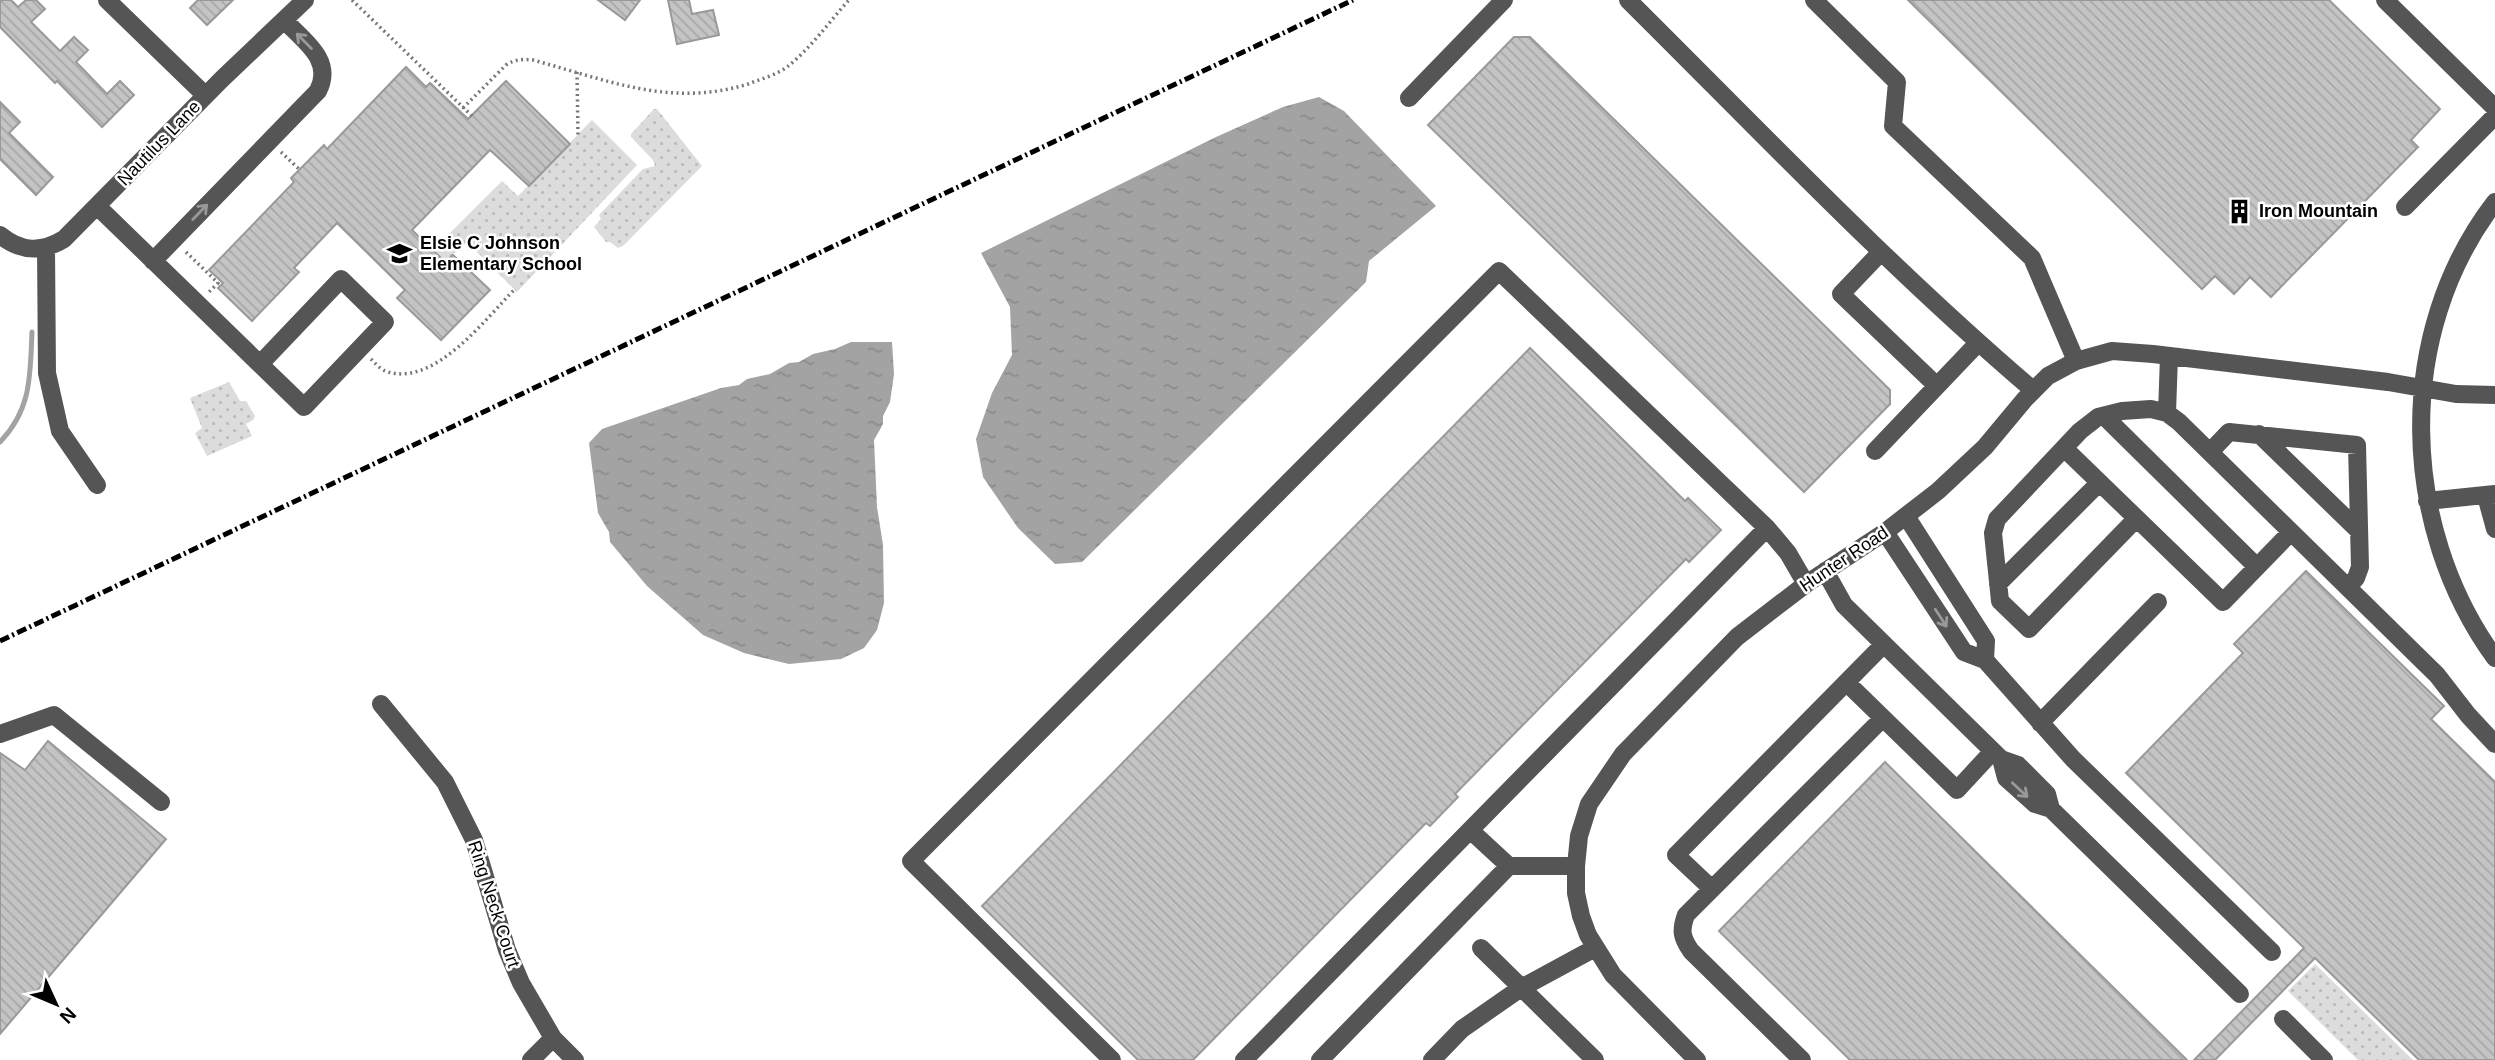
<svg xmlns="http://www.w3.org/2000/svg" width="2495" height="1060" font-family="Helvetica,sans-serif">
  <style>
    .grass { fill: url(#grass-dots) }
    .water { fill: url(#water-ripples) }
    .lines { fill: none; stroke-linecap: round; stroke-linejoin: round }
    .stream { stroke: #a3a3a3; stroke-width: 5 }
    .building { fill: url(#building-back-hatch); stroke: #999; stroke-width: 2 }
    .path { stroke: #777; stroke-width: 3.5; stroke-dasharray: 2 3.5; stroke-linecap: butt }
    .minor { stroke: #555; stroke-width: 18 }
    .rail { stroke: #000; stroke-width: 5; stroke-dasharray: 10 3.5 2 3.5; stroke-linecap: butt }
    .oneway { stroke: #999 }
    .labels { text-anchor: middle; stroke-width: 5; stroke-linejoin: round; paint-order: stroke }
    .street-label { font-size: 18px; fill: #000; stroke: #fff }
    .poi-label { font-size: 18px; font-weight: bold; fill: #000; stroke: #fff; text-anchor: start }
  </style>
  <defs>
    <pattern id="grass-dots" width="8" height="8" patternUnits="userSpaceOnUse" patternTransform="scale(1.75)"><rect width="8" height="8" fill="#dcdcdc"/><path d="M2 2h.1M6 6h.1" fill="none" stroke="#bbb" stroke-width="1.8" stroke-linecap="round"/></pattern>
    <pattern id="water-ripples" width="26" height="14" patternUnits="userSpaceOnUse" patternTransform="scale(1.75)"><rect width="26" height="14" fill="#a3a3a3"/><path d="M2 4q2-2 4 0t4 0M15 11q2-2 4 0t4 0" fill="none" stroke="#8b8b8b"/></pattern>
    <pattern id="building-back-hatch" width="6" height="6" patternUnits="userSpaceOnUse" patternTransform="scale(1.75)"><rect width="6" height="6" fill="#c4c4c4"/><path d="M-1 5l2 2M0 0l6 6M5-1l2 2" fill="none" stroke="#a7a7a7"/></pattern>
  </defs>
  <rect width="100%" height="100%" fill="#fff"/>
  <path class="grass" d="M 654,109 L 657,109 L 702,166 L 623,246 L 618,248 L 610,242 L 606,242 L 594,227 L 601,219 L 599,215 L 643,169 L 655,166 L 653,160 L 631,137 L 631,134 Z
    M 592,120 L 637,165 L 517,292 L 467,242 L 445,262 L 433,250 L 502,181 L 518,196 Z
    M 229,382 L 240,401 L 246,401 L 255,416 L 253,420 L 246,424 L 252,436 L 207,456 L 195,433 L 202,428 L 190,398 Z
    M 2315,964 L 2413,1060 L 2358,1060 L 2288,991 Z"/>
  <path class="water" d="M 1319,97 L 1344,111 L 1436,206 L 1369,261 L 1366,282 L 1082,562 L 1055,564 L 1018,528 L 983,477 L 976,439 L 992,393 L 1012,355 L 1010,307 L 981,253 L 1216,137 L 1283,107 Z
    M 851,342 L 892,342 L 894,374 L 890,402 L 883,416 L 883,424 L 874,440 L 877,507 L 883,545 L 884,603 L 877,630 L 864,648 L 841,659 L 789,664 L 744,653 L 703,635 L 647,586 L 610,542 L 609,532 L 598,513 L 589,443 L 602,429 L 721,388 L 739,385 L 747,379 L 770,374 L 789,363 L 799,362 L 813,354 L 835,349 Z"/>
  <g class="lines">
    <path class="stream" d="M 0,442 C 32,409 30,375 32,332"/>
  </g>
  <path class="building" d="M 0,0 L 11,0 L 18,7 L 26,0 L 36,0 L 45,9 L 31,22 L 60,51 L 74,37 L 88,50 L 76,62 L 107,94 L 120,81 L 134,95 L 102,127 L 57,81 L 55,83 L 0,27 Z
    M 198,0 L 233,0 L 207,25 L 190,8 Z
    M 598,0 L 640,0 L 625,20 Z
    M 668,0 L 689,0 L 692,14 L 713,10 L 719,35 L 677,44 Z
    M 1908,0 L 2329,0 L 2440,109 L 2411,140 L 2418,147 L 2271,297 L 2250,277 L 2234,294 L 2215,276 L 2202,289 Z
    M 1514,37 L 1530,37 L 1890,390 L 1890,404 L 1804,492 L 1428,125 Z
    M 406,67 L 426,87 L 430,83 L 468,119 L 506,81 L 570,144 L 529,186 L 490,150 L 412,230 L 445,262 L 453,255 L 490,290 L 441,340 L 397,298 L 405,290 L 337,223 L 294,268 L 299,272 L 252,321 L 218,288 L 223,283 L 209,270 L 294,182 L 291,178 L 324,145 L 327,149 Z
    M 0,102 L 20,122 L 9,133 L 53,177 L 36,195 L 0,159 Z
    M 1530,348 L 1685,501 L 1688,498 L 1721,530 L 1689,562 L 1686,559 L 1455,794 L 1458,797 L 1430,826 L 1426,823 L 1193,1060 L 1138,1060 L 982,906 Z
    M 2306,571 L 2444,706 L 2431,719 L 2495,782 L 2495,1060 L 2419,1060 L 2315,958 L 2215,1060 L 2194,1060 L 2304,948 L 2126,773 L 2243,653 L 2234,644 Z
    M 48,741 L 166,839 L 0,1034 L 0,753 L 25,770 Z
    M 1885,762 L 1985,861 L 2187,1060 L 1850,1060 L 1719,931 Z"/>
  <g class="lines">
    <path class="path" d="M 352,0 L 472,116
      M 577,72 L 578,136
      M 463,108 L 506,65 C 515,59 523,59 533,60 C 607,80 671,108 748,84 C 761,79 776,75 787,67 C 810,49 829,22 849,0
      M 281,152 L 300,170
      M 186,252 L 218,283 L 208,293
      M 371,359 C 376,364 381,370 388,372 C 436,386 486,318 515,289"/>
    <path class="minor" d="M 107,0 L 205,95
      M 1628,0 C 1761,132 1890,268 2033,390
      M 1814,0 L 1897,82 L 1893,126 L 2032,258 L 2076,361
      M 2385,0 L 2495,108
      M 1409,98 L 1504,0
      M 2495,202 C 2394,333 2399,526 2495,658
      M 97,206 L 304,407 L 385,322 L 341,279 L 260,364
      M 2405,207 L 2495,116
      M 0,235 C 21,252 41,253 64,239 L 222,79 L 305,0
      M 46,248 L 47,373 L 60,431 L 97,485
      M 1881,252 L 1841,294 L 1937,386
      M 153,261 L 318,91 C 334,60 304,41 284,20
      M 2167,413 L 2169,356
      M 2104,416 L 2257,567
      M 2259,434 L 2359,531
      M 2064,448 L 2223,602 L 2291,532
      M 1875,451 L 1978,343
      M 2210,452 L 2229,432 L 2357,445 L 2360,567 L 2356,578 L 2348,587
      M 2486,496 L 2495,529
      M 2427,501 L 2495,494
      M 1906,516 L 1986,641 L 1985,660
      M 2136,519 L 2029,629 L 2000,601 L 1993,533 L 1997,519 L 2080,431 L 2098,417 L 2122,411 L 2151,409 L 2167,413 L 2179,422 L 2437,675 L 2468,715 L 2495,744
      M 1885,532 L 1964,652 L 1985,660 L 2073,759 L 2272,952
      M 1825,571 L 1844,605 L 2001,759 L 2018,765 L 2047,794 L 2051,809
      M 1998,584 L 2099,483
      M 1847,683 L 1957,790 L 1993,751
      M 381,704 L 445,782 L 474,840 L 507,950 L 521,983 L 553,1038 L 575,1060
      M 2040,723 L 2158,602
      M 0,734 L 54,715 L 161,802
      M 2001,759 L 2006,778 L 2035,804 L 2051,809 L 2240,994
      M 1470,830 L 1509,866
      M 1712,889 L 1676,855 L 1884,644
      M 1481,948 L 1595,1060
      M 2283,1019 L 2324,1060
      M 531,1060 L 553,1038
      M 1112,1060 L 911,861 L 1499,271 L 1767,528 L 1788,553 L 1806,584
      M 1244,1060 L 1767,528
      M 1320,1060 L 1509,866 L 1576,866
      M 1432,1060 L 1462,1029 L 1521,988 L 1595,948
      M 1697,1060 L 1613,975 L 1588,935 L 1581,916 L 1576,893 L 1576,866 L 1579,836 L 1589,804 L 1623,754 L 1737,637 L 1806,584 L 1885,532 L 1938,491 L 1985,447 L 2025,399 L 2048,376 L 2076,361 L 2112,351 L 2153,354 L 2388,382 L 2456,394 L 2495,395
      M 1802,1060 L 1691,951 C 1682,938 1680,931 1686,915 L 1883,718"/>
    <path class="rail" d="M 0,641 L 1353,0"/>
  </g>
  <defs><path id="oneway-shaft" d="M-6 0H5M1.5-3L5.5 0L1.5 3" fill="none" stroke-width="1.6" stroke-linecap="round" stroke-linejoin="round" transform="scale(1.75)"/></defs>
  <g class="oneway">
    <use href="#oneway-shaft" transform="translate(304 41) rotate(-135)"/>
    <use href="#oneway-shaft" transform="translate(200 212) rotate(-46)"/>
    <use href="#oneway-shaft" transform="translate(1941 618) rotate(57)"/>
    <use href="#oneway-shaft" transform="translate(2020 790) rotate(43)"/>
  </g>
  <defs>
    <symbol id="building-bare" viewBox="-9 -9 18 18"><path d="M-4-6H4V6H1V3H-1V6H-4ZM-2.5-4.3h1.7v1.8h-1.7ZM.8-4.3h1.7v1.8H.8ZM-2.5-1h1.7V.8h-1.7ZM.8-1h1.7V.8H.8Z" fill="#000" stroke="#fff" stroke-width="2.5" paint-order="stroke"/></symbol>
    <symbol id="school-bare" viewBox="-9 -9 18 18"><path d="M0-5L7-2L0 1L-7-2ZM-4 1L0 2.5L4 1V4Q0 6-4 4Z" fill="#000" stroke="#fff" stroke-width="2.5" paint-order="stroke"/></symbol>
  </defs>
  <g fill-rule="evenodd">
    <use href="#building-bare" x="2222" y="194" width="35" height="35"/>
    <use href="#school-bare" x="382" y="236" width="35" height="35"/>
  </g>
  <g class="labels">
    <g class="street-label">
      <text transform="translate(159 143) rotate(-46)" y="6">Nautilus Lane</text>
      <text transform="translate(1844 559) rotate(-34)" y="6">Hunter Road</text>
      <text transform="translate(494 904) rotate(72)" y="6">Ring Neck Court</text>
    </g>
    <g class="poi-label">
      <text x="2259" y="217">Iron Mountain</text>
      <text x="420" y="249">Elsie C Johnson<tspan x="420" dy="21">Elementary School</tspan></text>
    </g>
  </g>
  <g transform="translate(56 1004) rotate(134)" stroke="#ffffff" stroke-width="5" paint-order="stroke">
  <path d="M0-5L12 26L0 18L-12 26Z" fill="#000000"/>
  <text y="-10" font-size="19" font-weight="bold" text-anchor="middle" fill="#000000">N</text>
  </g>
</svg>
